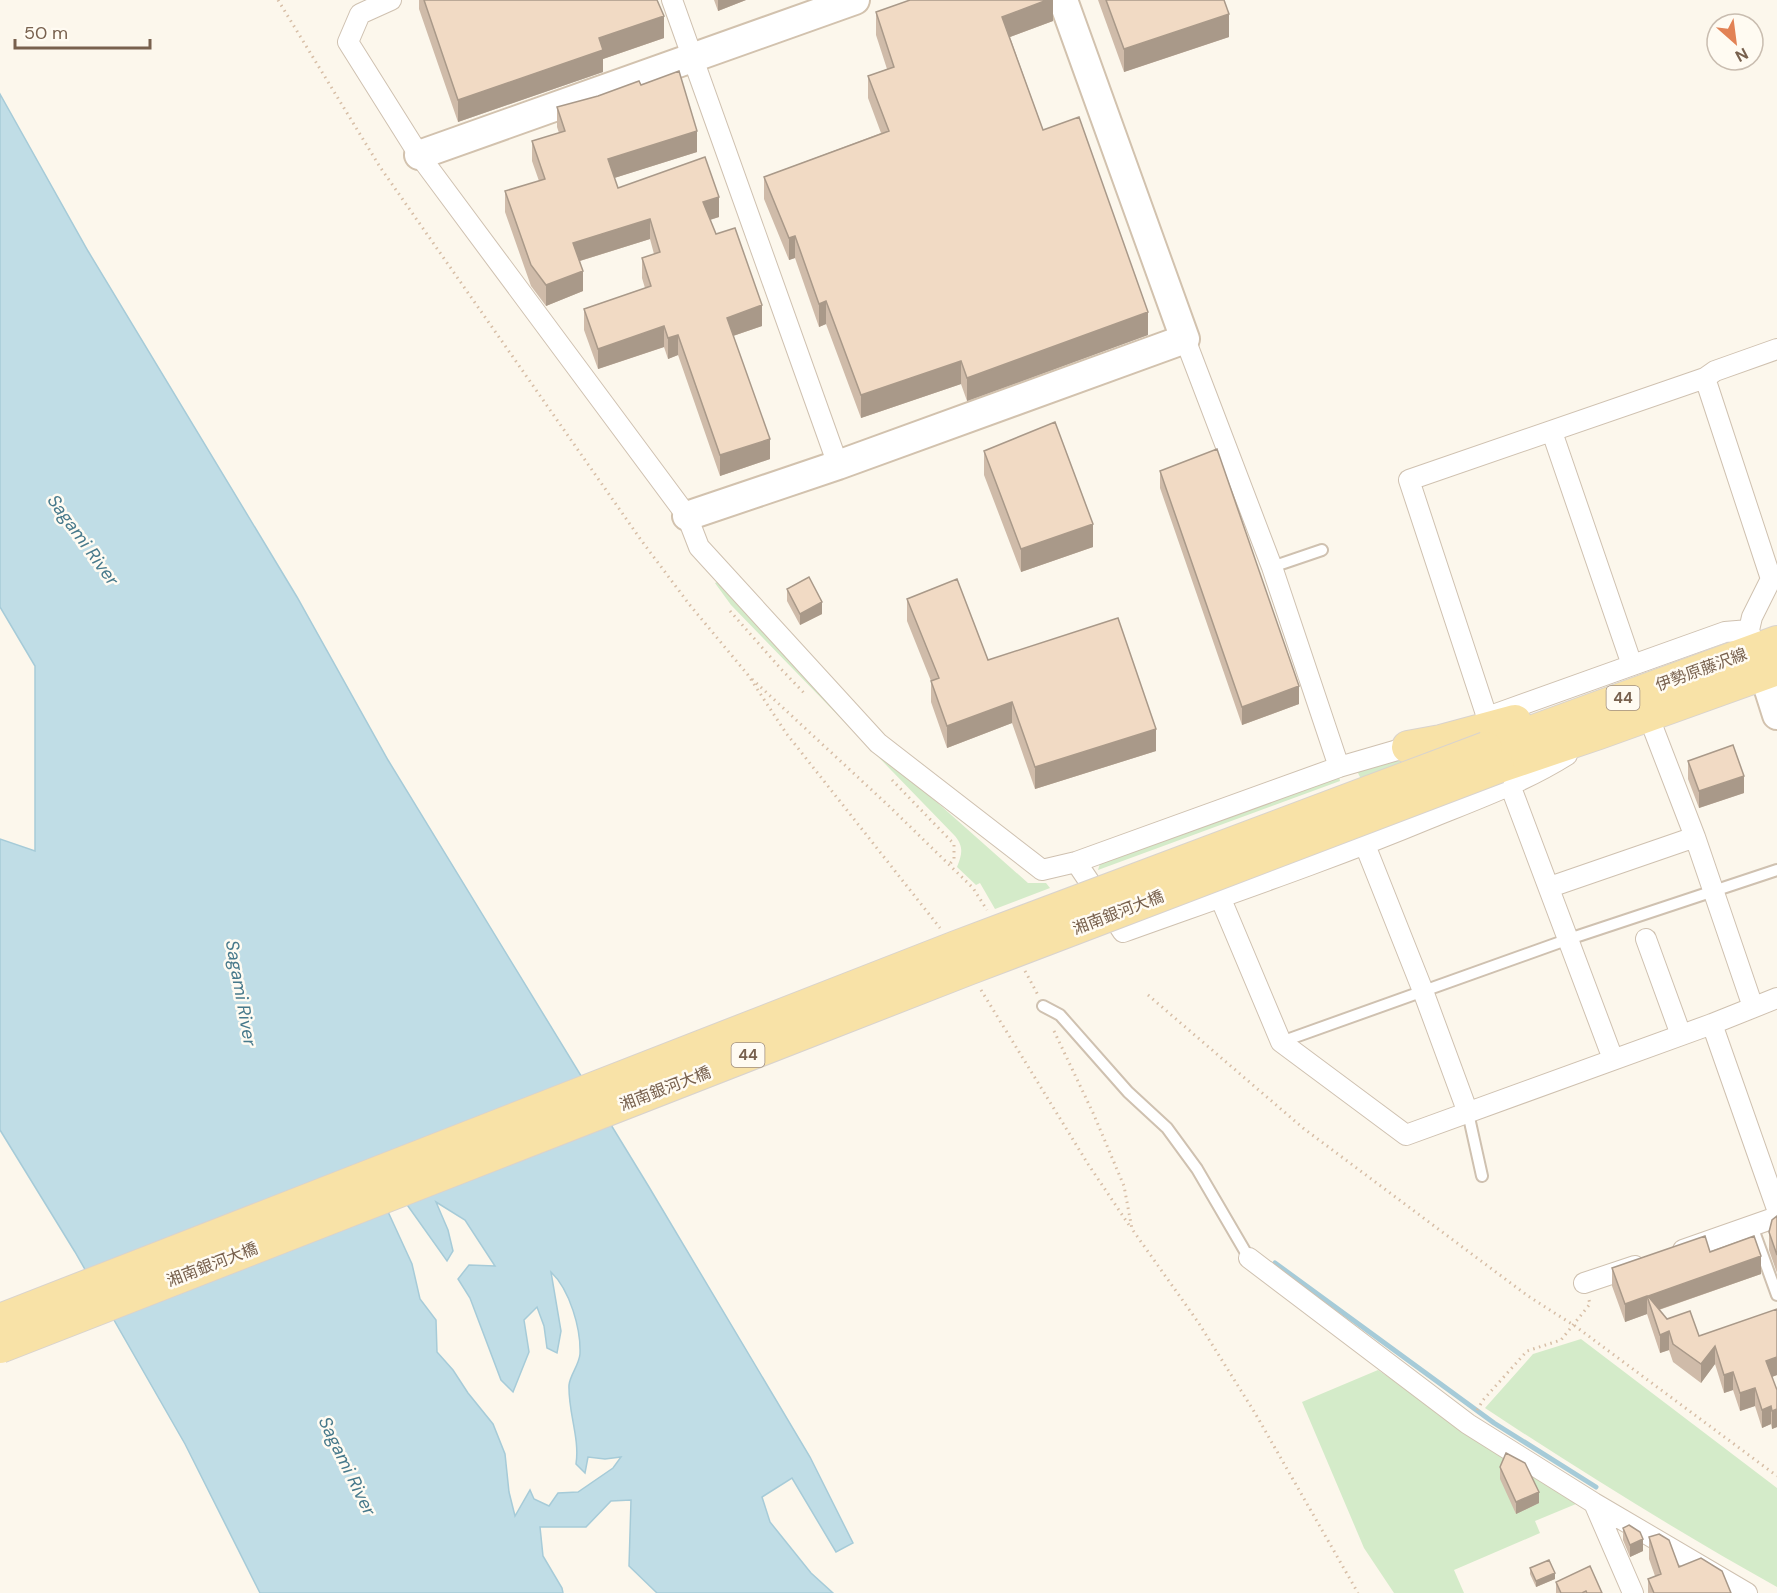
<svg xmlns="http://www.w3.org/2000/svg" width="1777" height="1593" font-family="'DM Sans','Noto Sans JP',sans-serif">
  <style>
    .green { fill: #d4ebc9 }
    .water { fill: #c0dde6; stroke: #a6cbd8; stroke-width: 1.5; fill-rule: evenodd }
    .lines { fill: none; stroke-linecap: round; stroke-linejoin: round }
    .stream { stroke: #a6cbd8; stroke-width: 5 }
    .lane-casing { stroke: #cfc1b0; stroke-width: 14 }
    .street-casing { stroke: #cfc1b0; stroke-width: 22 }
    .secondary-casing { stroke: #d2c2ae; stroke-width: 32 }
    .primary-casing { stroke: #d9d3cd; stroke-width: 34 }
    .path { stroke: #d7bea6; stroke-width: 3; stroke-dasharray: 1.5 4.5; stroke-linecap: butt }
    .lane { stroke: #fff; stroke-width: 10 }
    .street { stroke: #fff; stroke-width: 20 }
    .secondary { stroke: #fff; stroke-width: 28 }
    .primary { stroke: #f8e2a7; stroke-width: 32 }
    .primary-bridge-casing { stroke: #d9d3cd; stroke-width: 34; stroke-linecap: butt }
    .primary-bridge { stroke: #f8e2a7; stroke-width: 32 }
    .wall { fill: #cfbba9 }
    .shaded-wall { fill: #a99989 }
    .building { fill: #f1dac4; stroke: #a99989; stroke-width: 1.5 }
    .labels { text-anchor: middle; stroke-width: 5; stroke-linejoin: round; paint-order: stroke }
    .shield { fill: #fffbf2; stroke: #a08f7f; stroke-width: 1.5 }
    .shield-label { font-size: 15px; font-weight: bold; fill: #78614e }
    .street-label { font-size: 16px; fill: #78614e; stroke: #fffbf2 }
    .water-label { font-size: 18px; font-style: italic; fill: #47798b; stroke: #fffbf2 }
  </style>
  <rect width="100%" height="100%" fill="#fcf7ec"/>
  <path class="green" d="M 719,581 L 737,599 L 738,605 L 895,765 L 1028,883 L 1046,883 L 1050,888 L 995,909 L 980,883 L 976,885 L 957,867 C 962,854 964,847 955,836 L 731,605 L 715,583 Z
    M 1479,736 L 1362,781 L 1358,773 L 1361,769 Z
    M 1339,776 L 1340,781 L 1098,870 L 1101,860 L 1231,816 L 1232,813 Z
    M 1581,1339 L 1777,1488 L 1777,1587 C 1677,1531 1580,1471 1485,1408 L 1533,1354 Z
    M 1378,1370 L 1576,1504 L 1535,1521 L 1540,1533 L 1454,1570 L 1464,1593 L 1394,1593 L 1364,1548 L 1302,1402 Z"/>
  <path class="water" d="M 0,94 L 88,251 L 297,597 L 388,760 L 649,1187 L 810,1457 L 853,1543 L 836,1552 L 792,1478 L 762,1497 L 770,1522 L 811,1573 L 833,1593 L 657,1593 L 629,1566 L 631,1500 L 611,1501 L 586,1527 L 540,1527 L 543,1556 L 562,1588 L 563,1593 L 260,1593 L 185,1444 L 75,1252 L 0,1130 L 0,839 L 35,851 L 35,666 L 0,607 ZM 373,1179 L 393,1185 L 447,1261 L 453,1251 L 448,1230 L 436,1202 L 465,1220 L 495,1266 L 469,1265 L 458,1279 L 470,1298 L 501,1380 L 513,1392 L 529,1352 L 524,1320 L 537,1307 L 544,1326 L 547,1348 L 557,1353 L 561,1331 L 551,1272 C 570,1290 581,1329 580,1354 C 579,1365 570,1375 569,1385 C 568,1412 580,1438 576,1464 L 585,1473 L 588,1457 L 605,1459 L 621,1457 L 613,1468 L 578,1492 L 558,1493 L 549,1506 L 534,1499 L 530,1490 L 515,1516 L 509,1492 L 505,1454 L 493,1424 L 468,1393 L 453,1370 L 437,1352 L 436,1320 L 420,1299 L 412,1264 Z"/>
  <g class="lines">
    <path class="stream" d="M 1275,1263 L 1494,1423 L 1596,1487"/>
    <defs>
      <path id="lane" d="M 1272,567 L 1322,550
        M 1043,1006 L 1060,1015 L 1128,1092 L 1167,1128 L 1197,1169 L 1249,1258
        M 1281,1042 L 1569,939 L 1777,870
        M 1468,1113 L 1482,1176
        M 1752,1226 L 1777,1295"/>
      <path id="street" d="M 391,0 L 360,14 L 348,42 L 419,155 L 687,516 L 699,547 L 878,743 L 1042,870 L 1076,862 L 1339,767 L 1418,744
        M 672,0 L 838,465
        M 1185,339 L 1272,567 L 1339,767
        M 1705,378 L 1715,371 L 1777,349
        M 1552,432 L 1632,665
        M 1493,715 L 1725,632 L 1749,630
        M 1648,715 L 1695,837 L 1753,1007
        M 1487,717 L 1409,480 L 1705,378 L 1771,579 L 1752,617 L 1749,630 L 1753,642
        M 1510,785 L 1613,1059
        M 1365,845 L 1423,991 L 1468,1113
        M 1076,862 L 1123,932 C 1226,895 1329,860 1430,818 C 1477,799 1524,782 1567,755
        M 1550,887 L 1695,837
        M 1220,897 L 1281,1042 L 1406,1135 L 1712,1024 L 1777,998
        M 1646,939 L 1681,1035
        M 1712,1024 L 1777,1209
        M 1683,1250 L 1777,1217
        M 1249,1258 L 1468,1424 L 1594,1503 L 1747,1593
        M 1584,1283 L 1635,1266
        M 1594,1503 L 1633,1593"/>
      <path id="secondary" d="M 419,155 L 855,0
        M 687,516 L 838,465 L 1185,339 L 1063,0
        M 1757,652 L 1777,715"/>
      <path id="primary" d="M 1408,747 L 1441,741 L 1515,721
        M 1490,747 L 1777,642
        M 1498,767 L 1599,733 L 1777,669"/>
    </defs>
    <use href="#lane" class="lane-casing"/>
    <use href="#street" class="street-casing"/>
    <use href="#secondary" class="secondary-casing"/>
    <use href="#primary" class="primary-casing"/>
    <path class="path" d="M 278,0 L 380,167 L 641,540 L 689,604 L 748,675 L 786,733 L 940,928
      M 730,611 L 782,670 L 806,695
      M 752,679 L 890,807 L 973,888 L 987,910
      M 892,780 L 954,844 L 954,859 L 949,865
      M 1025,971 L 1038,995
      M 981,990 L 1088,1164 L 1131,1228
      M 1148,995 L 1303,1128 L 1528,1296 L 1575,1326 L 1777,1476
      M 1054,1031 L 1094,1115 L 1124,1186 L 1132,1229 L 1198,1322 L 1255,1413 L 1358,1593
      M 1477,1410 L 1484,1399 L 1527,1351 L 1561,1340 L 1590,1304 L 1589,1300"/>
    <use href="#lane" class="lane"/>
    <use href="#street" class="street"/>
    <use href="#secondary" class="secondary"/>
    <use href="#primary" class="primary"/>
    <defs>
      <path id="primary-bridge" d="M 0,1320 L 956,947 L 1486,748
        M 0,1347 L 968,969 L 1498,767"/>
    </defs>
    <use href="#primary-bridge" class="primary-bridge-casing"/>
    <use href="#primary-bridge" class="primary-bridge"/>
  </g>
  <path class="wall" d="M 419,0 L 657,0 L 664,38 L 603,59 L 603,72 L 458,122 L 419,9 Z
    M 714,0 L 746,0 L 718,11 Z
    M 1053,0 L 1053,21 L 1010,37 L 1043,130 L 1148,335 L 967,401 L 961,384 L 861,418 L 826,324 L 819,327 L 795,258 L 789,260 L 764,199 L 764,177 L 881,133 L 868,98 L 868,76 L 887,69 L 876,35 L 876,12 Z
    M 1098,0 L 1224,0 L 1229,37 L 1124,72 Z
    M 641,85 L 697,152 L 614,178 L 618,188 L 719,217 L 710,220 L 716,234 L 762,326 L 733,336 L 770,459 L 720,476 L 678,355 L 668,359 L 664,347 L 598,369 L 584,330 L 584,309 L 645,288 L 642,278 L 642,258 L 654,254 L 650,239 L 580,261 L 583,291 L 546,306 L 531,286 L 505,212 L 505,191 L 539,181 L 532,161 L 532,141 L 559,133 L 557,127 L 557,107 Z
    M 984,451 L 1093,547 L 1021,572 L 984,475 Z
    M 1160,471 L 1299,704 L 1242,725 L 1160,488 Z
    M 787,589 L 822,614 L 800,625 L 787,601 Z
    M 907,599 L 988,660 L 1156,751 L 1035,789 L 1012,723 L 947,748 L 931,702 L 931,681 L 907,621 Z
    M 1688,761 L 1744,793 L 1699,808 L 1688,779 Z
    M 1777,1216 L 1777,1273 L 1769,1250 L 1769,1232 Z
    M 1710,1252 L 1761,1274 L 1659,1310 L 1667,1319 L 1699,1336 L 1777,1309 L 1777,1375 L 1772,1377 L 1777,1390 L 1777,1427 L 1772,1429 L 1771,1424 L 1762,1428 L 1755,1406 L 1740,1411 L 1733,1390 L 1724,1393 L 1715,1364 L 1701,1383 L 1673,1362 L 1669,1350 L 1660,1353 L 1647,1314 L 1625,1322 L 1612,1286 L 1612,1268 Z
    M 1500,1467 L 1539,1503 L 1516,1514 L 1500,1479 Z
    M 1623,1528 L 1643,1551 L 1630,1557 L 1623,1540 Z
    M 1649,1537 L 1679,1567 L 1731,1593 L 1648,1593 L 1648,1579 L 1655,1576 L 1649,1559 Z
    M 1530,1568 L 1555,1579 L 1536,1587 L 1530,1574 Z
    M 1556,1582 L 1602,1593 L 1556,1593 Z"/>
  <path class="shaded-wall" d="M 718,0 L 746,0 L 718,11 Z
    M 1047,0 L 1053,0 L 1053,21 L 1002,40 L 1002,17 Z
    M 1229,14 L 1229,37 L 1124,72 L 1124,49 Z
    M 664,16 L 664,38 L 603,59 L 603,72 L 458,122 L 458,100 L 599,38 Z
    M 697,131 L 697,152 L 608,180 L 608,159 Z
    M 719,197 L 719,217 L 703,222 L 703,202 Z
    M 650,219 L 650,239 L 573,263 L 573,243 Z
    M 795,236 L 795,258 L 789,260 L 789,238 Z
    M 583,271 L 583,291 L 546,306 L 546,285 Z
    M 826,301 L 826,324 L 819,327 L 819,304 Z
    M 762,305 L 762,326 L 727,338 L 727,318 Z
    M 1148,312 L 1148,335 L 967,401 L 967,378 Z
    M 664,326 L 664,347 L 598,369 L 598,349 Z
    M 678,335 L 678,355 L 668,359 L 668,338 Z
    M 961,361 L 961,384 L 861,418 L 861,395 Z
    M 770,439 L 770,459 L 720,476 L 720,455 Z
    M 1093,524 L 1093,547 L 1021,572 L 1021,549 Z
    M 822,602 L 822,614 L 800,625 L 800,614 Z
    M 1299,686 L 1299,704 L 1242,725 L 1242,707 Z
    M 1012,702 L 1012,723 L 947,748 L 947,726 Z
    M 1156,729 L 1156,751 L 1035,789 L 1035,767 Z
    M 1744,776 L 1744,793 L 1699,808 L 1699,791 Z
    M 1761,1256 L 1761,1274 L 1652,1312 L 1648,1296 Z
    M 1647,1296 L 1647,1314 L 1625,1322 L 1625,1304 Z
    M 1669,1331 L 1669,1350 L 1660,1353 L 1660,1335 Z
    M 1715,1346 L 1715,1364 L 1701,1383 L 1701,1364 Z
    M 1777,1357 L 1777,1375 L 1766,1379 L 1766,1361 Z
    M 1733,1372 L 1733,1390 L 1724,1393 L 1724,1375 Z
    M 1755,1388 L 1755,1406 L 1740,1411 L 1740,1393 Z
    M 1771,1406 L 1771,1424 L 1762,1428 L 1762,1410 Z
    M 1777,1409 L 1777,1427 L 1772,1429 L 1772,1411 Z
    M 1539,1492 L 1539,1503 L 1516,1514 L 1516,1502 Z
    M 1643,1539 L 1643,1551 L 1630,1557 L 1630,1545 Z
    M 1555,1573 L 1555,1579 L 1536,1587 L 1536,1581 Z"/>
  <path class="building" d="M 424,0 L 657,0 L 664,16 L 599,38 L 603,50 L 458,100 Z
    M 910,0 L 1047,0 L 1002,17 L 1043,130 L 1079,117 L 1148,312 L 967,378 L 961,361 L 861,395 L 826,301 L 819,304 L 795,236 L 789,238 L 764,177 L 889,131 L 868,76 L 894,67 L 876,12 Z
    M 1106,0 L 1224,0 L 1229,14 L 1124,49 Z
    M 679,71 L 697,131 L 608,159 L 618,188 L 705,157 L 719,197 L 703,202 L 716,234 L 735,228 L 762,305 L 727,318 L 770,439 L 720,455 L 678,335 L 668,338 L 664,326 L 598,349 L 584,309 L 651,286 L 642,258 L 660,252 L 650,219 L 573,243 L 583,271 L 546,285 L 531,265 L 505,191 L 545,179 L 532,141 L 565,131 L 557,107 L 598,96 L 639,81 L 641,85 Z
    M 1055,422 L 1093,524 L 1021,549 L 984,451 Z
    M 1217,449 L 1299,686 L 1242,707 L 1160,471 Z
    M 809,577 L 822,602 L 800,614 L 787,589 Z
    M 957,579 L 988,660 L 1118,618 L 1156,729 L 1035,767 L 1012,702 L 947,726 L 931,681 L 939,678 L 907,599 Z
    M 1733,745 L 1744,776 L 1699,791 L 1688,761 Z
    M 1777,1216 L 1777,1255 L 1769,1232 L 1772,1220 Z
    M 1705,1236 L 1710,1252 L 1754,1236 L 1761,1256 L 1648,1296 L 1667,1319 L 1690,1311 L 1699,1336 L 1777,1309 L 1777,1357 L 1766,1361 L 1777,1390 L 1777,1409 L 1772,1411 L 1771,1406 L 1762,1410 L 1755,1388 L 1740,1393 L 1733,1372 L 1724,1375 L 1715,1346 L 1701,1364 L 1673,1344 L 1669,1331 L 1660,1335 L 1647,1296 L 1625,1304 L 1612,1268 Z
    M 1506,1453 L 1525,1463 L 1539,1492 L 1516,1502 L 1500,1467 Z
    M 1629,1525 L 1640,1532 L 1643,1539 L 1630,1545 L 1623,1528 Z
    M 1659,1534 L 1669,1540 L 1679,1567 L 1701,1558 L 1722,1571 L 1731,1593 L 1654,1593 L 1648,1579 L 1661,1574 L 1649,1537 Z
    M 1549,1560 L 1555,1573 L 1536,1581 L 1530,1568 Z
    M 1590,1566 L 1602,1593 L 1587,1593 L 1586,1591 L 1582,1593 L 1561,1593 L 1556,1582 Z"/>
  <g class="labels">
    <g class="shield">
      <rect x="1606.5" y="686" width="33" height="24" rx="4.5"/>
      <rect x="731.5" y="1043" width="33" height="24" rx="4.5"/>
    </g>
    <g class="shield-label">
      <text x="1623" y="703">44</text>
      <text x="748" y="1060">44</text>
    </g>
    <g class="street-label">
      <text transform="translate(1701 669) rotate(-20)" y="6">伊勢原藤沢線</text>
      <text transform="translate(1118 912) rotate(-21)" y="6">湘南銀河大橋</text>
      <text transform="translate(665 1088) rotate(-21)" y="6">湘南銀河大橋</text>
      <text transform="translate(212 1264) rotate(-21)" y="6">湘南銀河大橋</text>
    </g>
    <g class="water-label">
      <text transform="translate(83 540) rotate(54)" y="6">Sagami River</text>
      <text transform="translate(241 993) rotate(80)" y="6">Sagami River</text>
      <text transform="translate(347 1466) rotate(64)" y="6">Sagami River</text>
    </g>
  </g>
  <g transform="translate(1735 42) rotate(152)"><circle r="28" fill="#fffbf2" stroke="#c9bdb0" stroke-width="1.5"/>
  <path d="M0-4.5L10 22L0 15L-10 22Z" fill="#e28255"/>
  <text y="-9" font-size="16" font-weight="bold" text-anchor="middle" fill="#78614e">N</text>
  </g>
  <path d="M15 39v9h135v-9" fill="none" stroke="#78614e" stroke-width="3"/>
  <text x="24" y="39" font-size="18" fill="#78614e" stroke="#fffbf2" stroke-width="4.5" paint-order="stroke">50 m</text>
</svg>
